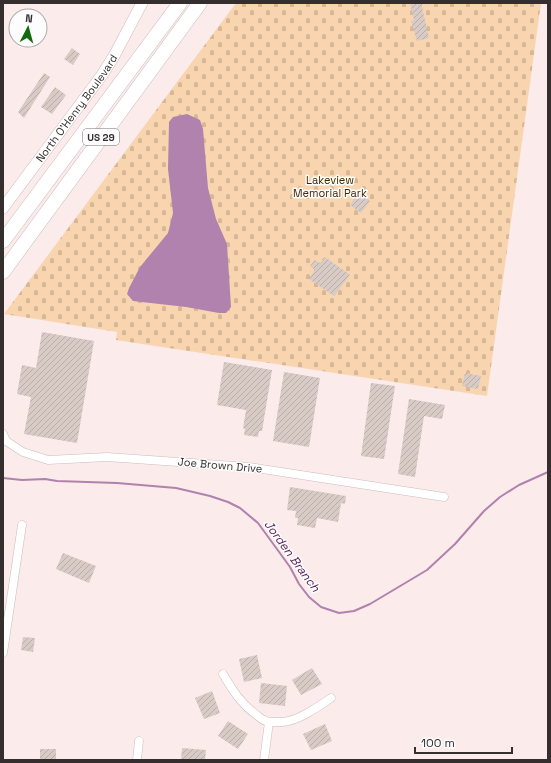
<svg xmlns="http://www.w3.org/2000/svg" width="551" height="763" font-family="'Space Grotesk',sans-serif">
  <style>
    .cemetery { fill: url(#cemetery-stones) }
    .water { fill: #b082ad }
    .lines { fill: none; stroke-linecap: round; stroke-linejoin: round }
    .stream { stroke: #b082ad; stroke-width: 2 }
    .building { fill: url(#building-hatch) }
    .street-casing { stroke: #ccbcbc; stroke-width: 9 }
    .secondary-casing { stroke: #ccbcbc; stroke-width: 12 }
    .highway-casing { stroke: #ccbcbc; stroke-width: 15 }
    .street { stroke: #fff; stroke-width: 8 }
    .secondary { stroke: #fff; stroke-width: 11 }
    .highway { stroke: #fff; stroke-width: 14 }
    .labels { text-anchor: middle; stroke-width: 3; stroke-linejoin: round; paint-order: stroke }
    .shield { fill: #fdfdfd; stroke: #706c6c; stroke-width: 1 }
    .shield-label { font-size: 10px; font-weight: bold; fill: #342e2e }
    .street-label { font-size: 11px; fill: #342e2e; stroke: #fdfdfd }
    .park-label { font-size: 11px; fill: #452700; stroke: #fdfdfd }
    .water-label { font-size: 12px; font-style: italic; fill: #5c235b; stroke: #fdfdfd }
  </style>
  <defs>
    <pattern id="cemetery-stones" width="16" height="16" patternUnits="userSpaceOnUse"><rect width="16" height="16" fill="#f9d5af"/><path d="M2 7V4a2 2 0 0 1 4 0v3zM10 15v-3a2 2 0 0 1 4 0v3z" fill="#d6b797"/></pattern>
    <pattern id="building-hatch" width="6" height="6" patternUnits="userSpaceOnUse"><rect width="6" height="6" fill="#d8cac5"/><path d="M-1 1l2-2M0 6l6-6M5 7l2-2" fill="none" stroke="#baaeaa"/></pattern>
  </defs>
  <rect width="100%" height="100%" fill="#fbebeb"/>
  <path class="cemetery" d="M 236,3 L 541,3 L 487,396 L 116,340 L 117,332 L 4,314 Z"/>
  <path class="water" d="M 187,114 L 200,120 L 203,129 L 208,188 L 216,219 L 227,244 L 231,307 L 226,313 L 219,313 L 186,307 L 133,301 L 127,294 L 129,288 L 140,267 L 168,233 L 173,213 L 168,169 L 169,122 L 173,117 Z"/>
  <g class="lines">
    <path class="stream" d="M 3,478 L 22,480 L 45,479 L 57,481 L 117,483 L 176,488 L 210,496 L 228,502 L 240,508 L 258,523 L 290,567 L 299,584 L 309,597 L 321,607 L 339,613 L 354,611 L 370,604 L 427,570 L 455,544 L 484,511 L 500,497 L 519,485 L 548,472"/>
  </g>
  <path class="building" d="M 410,3 L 421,3 L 429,38 L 417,41 L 411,21 L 414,20 Z
    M 72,48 L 80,54 L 73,65 L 64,59 Z
    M 44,73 L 50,77 L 24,118 L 18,112 Z
    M 55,87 L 66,95 L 52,114 L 41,107 Z
    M 359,192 L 370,201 L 361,213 L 350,205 Z
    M 325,257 L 350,275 L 334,296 L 309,279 L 315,270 L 310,266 L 315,260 L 320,263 Z
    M 42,332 L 94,341 L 77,443 L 24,434 L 31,397 L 17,394 L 22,365 L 36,368 Z
    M 224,362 L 272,370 L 262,431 L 259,431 L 258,437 L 244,435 L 245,429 L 243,428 L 246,410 L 217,405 Z
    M 284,372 L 320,378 L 309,447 L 273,441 Z
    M 465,373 L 481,376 L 478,389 L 462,386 Z
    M 371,383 L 395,386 L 384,459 L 361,456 Z
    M 409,399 L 445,405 L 442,419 L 424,416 L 415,477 L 398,474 Z
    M 290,487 L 346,496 L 345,504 L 341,503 L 338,522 L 317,518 L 315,528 L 297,525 L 298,518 L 295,518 L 296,511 L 287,510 Z
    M 63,553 L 96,566 L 89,583 L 56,569 Z
    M 23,637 L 35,638 L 33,652 L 21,650 Z
    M 257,655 L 262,678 L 244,682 L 239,659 Z
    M 312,668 L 322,684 L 301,695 L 292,680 Z
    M 261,683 L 287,686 L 285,706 L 259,703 Z
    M 212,691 L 220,713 L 204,719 L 195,698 Z
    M 228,721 L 248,734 L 238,749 L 218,736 Z
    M 325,724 L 332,741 L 311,750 L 303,734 Z
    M 182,748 L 206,750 L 205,760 L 181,760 Z
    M 40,749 L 56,749 L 56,760 L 40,760 Z"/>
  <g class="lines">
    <defs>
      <path id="street" d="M 3,434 L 6,441 L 23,452 L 48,460 L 107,457 L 249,467 L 444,497
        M 3,653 L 22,525
        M 223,674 C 233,691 241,704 258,716 C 261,719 264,721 269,722 L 264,760
        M 269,722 C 273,722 278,722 282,722 C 298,721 318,707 331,698
        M 137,760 L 139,741"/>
      <g id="secondary">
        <path id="s1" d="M 3,208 L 102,75 L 114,56 L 142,3"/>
      </g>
      <path id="highway" d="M 3,241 L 180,3
        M 3,272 L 200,3"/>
    </defs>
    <use href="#street" class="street-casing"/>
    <use href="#secondary" class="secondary-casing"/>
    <use href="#highway" class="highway-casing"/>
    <use href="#street" class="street"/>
    <use href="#secondary" class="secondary"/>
    <use href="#highway" class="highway"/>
  </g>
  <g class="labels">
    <rect class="shield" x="83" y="129" width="36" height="16" rx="3"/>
    <g class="shield-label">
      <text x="101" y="141">US 29</text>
    </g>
    <g class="street-label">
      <text dy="4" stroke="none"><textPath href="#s1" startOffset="124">North O'Henry Boulevard</textPath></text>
      <text transform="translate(220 465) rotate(5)" y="4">Joe Brown Drive</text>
    </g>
    <g class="park-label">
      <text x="330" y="184">Lakeview<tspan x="330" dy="13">Memorial Park</tspan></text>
    </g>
    <g class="water-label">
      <text transform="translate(292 556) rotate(54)" y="4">Jorden Branch</text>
    </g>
  </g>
  <rect width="551" height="763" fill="none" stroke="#342e2e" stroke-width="8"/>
  <g transform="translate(28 28) rotate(6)"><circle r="19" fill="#fdfdfd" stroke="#adaaaa"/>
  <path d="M0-3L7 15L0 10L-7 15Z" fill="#13690e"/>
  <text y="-6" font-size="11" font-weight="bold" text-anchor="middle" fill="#342e2e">N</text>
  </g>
  <path d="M415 747v6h97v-6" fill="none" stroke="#342e2e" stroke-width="2"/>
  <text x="421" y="747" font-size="12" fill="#342e2e" stroke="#fdfdfd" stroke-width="3" paint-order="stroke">100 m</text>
</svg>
